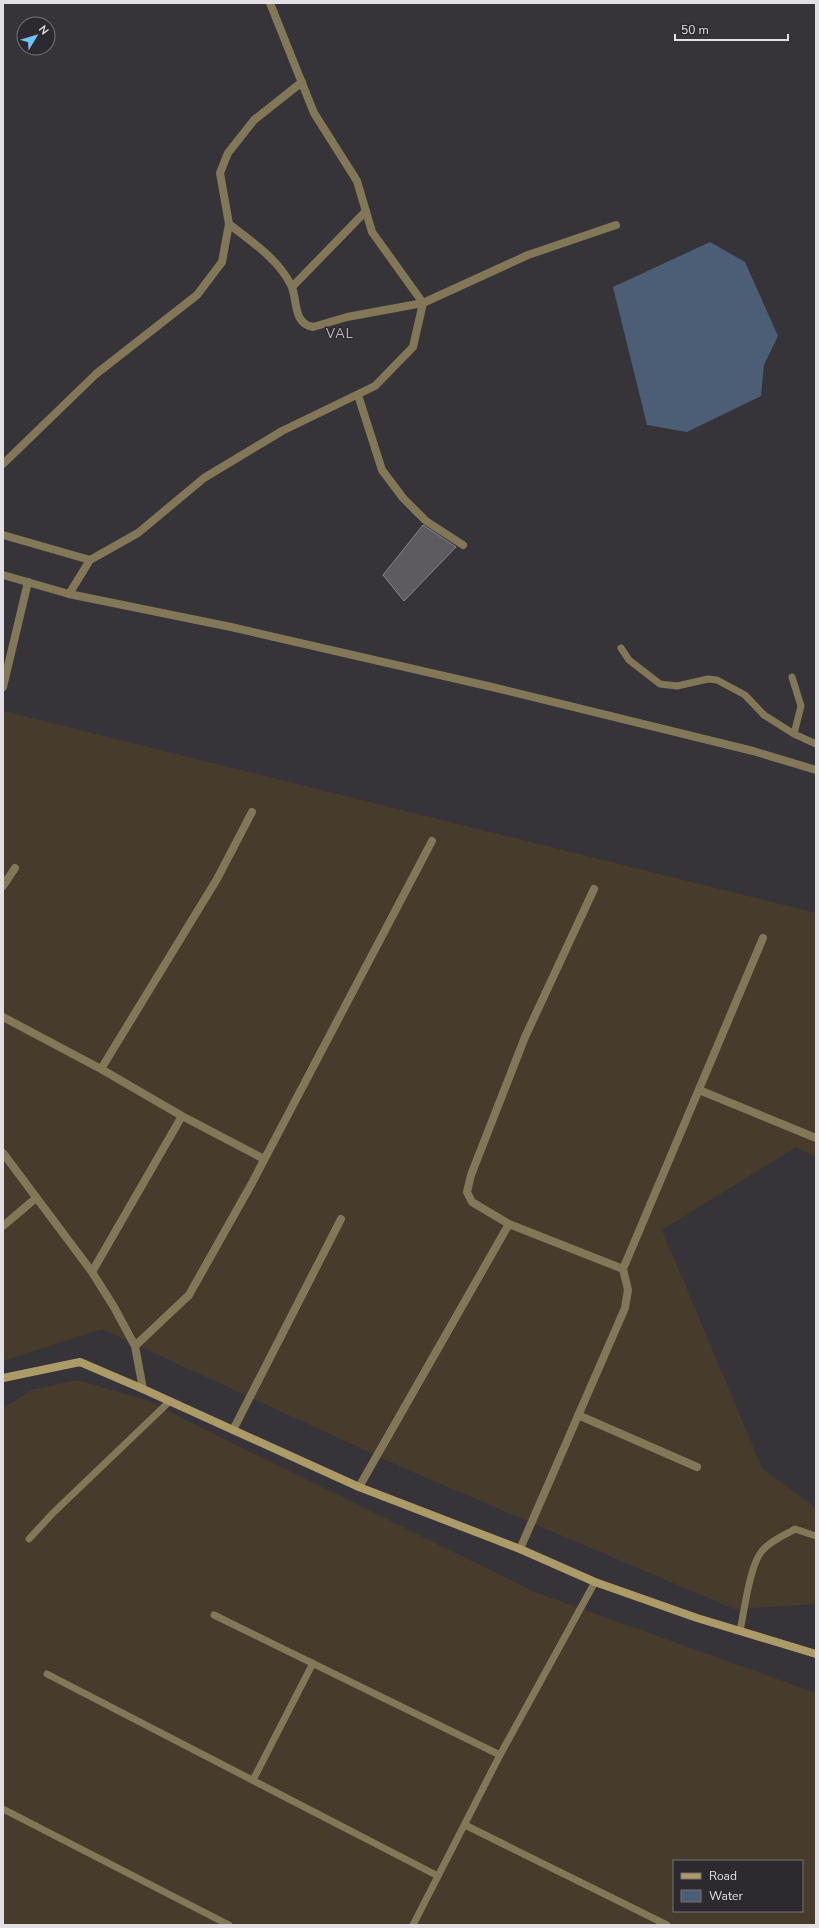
<svg xmlns="http://www.w3.org/2000/svg" width="819" height="1928" font-family="'Nunito Sans',sans-serif">
  <style>
    .industrial { fill: #473b2c; fill-rule: evenodd }
    .water { fill: #4c5d76 }
    .building { fill: #5d5a60; stroke: #87848b }
    .lines { fill: none; stroke-linecap: round; stroke-linejoin: round }
    .service { stroke: #827757; stroke-width: 7 }
    .minor { stroke: #827757; stroke-width: 8 }
    .tertiary { stroke: #827757; stroke-width: 8 }
    .secondary { stroke: #ad9b67; stroke-width: 8 }
    .labels { text-anchor: middle; stroke-width: 3; stroke-linejoin: round; paint-order: stroke }
    .quarter-label { font-size: 13px; letter-spacing: 1px; fill: #c0bcc3; stroke: #2d2a2f }
  </style>
  <rect width="100%" height="100%" fill="#373439"/>
  <path class="industrial" d="M 3,711 L 816,913 L 816,1157 L 796,1147 L 662,1230 L 762,1468 L 816,1508 L 816,1604 L 734,1609 L 408,1470 L 102,1329 L 3,1361 Z
    M 77,1380 L 146,1400 L 532,1591 L 816,1693 L 816,1925 L 3,1925 L 3,1409 L 31,1390 ZM 674,1861 L 802,1861 L 802,1911 L 674,1911 Z"/>
  <path class="water" d="M 710,242 L 745,262 L 778,336 L 764,365 L 761,396 L 687,432 L 647,425 L 613,287 Z"/>
  <path class="building" d="M 423,525 L 456,547 L 404,601 L 383,575 Z"/>
  <g class="lines">
    <path class="service" d="M 621,648 L 629,660 L 660,684 L 677,686 L 708,679 L 717,680 L 745,695 L 764,715 L 794,734 L 816,744
      M 792,677 L 801,706 L 794,734
      M 29,1539 L 53,1513 L 170,1401
      M 214,1615 L 500,1755
      M 740,1631 C 744,1612 750,1564 762,1551 C 770,1541 785,1535 795,1529 L 816,1536
      M 47,1674 L 438,1876
      M 253,1780 L 313,1663
      M 3,1809 L 229,1925
      M 465,1825 L 667,1925
      M 413,1925 L 500,1755 L 595,1582"/>
    <path class="minor" d="M 229,224 C 252,242 278,259 291,285 C 298,299 292,323 313,327 L 347,317 L 423,303 L 528,255 L 616,225
      M 292,287 L 366,211
      M 358,395 L 382,470 L 403,498 L 426,521 L 463,545
      M 3,464 L 96,374 L 197,295 L 222,262 L 229,224 L 220,173 L 228,153 L 254,120 L 302,82
      M 3,535 L 90,560
      M 69,594 L 90,560 L 138,533 L 204,478 L 282,431 L 375,386 L 413,347 L 423,303 L 372,232 L 357,181 L 314,113 L 270,3
      M 3,687 L 28,582
      M 3,886 L 15,868
      M 3,1017 L 101,1069
      M 699,1090 L 816,1138
      M 182,1116 L 264,1159
      M 3,1153 L 92,1272 L 114,1307 L 135,1346 L 143,1389
      M 509,1224 L 472,1202 L 467,1192 L 471,1175 L 525,1037 L 594,889
      M 3,1226 L 36,1198
      M 92,1272 L 182,1116 L 101,1069 L 217,879 L 252,812
      M 135,1346 L 189,1295 L 252,1183 L 432,841
      M 578,1415 L 697,1467
      M 233,1430 L 341,1219
      M 359,1487 L 509,1224 L 623,1269
      M 520,1549 L 625,1308 L 628,1290 L 623,1269 L 763,938"/>
    <path class="tertiary" d="M 3,575 L 69,594 L 231,627 L 492,687 L 753,751 L 816,770"/>
    <path class="secondary" d="M 3,1378 L 80,1362 L 143,1389 L 359,1487 L 520,1549 L 595,1582 L 697,1618 L 816,1654"/>
  </g>
  <g class="labels">
    <g class="quarter-label">
      <text x="340" y="338">VAL</text>
    </g>
  </g>
  <rect width="819" height="1928" fill="none" stroke="#e2e0e4" stroke-width="8"/>
  <rect x="673" y="1860" width="130" height="52" fill="#2d2a2f" stroke="#757377"/>
  <rect x="681" y="1873" width="20" height="6" fill="#ad9b67" stroke="#757377"/>
  <text x="709" y="1880" font-size="12" fill="#e2e0e4">Road</text>
  <rect x="681" y="1890" width="20" height="12" fill="#4c5d76" stroke="#757377"/>
  <text x="709" y="1900" font-size="12" fill="#e2e0e4">Water</text>
  <g transform="translate(36 36) rotate(52)"><circle r="19" fill="#2d2a2f" stroke="#757377"/>
  <path d="M0-3L7 15L0 10L-7 15Z" fill="#6fc2f4"/>
  <text y="-6" font-size="11" font-weight="bold" text-anchor="middle" fill="#e2e0e4">N</text>
  </g>
  <path d="M675 34v6h113v-6" fill="none" stroke="#e2e0e4" stroke-width="2"/>
  <text x="681" y="34" font-size="12" fill="#e2e0e4" stroke="#2d2a2f" stroke-width="3" paint-order="stroke">50 m</text>
</svg>
